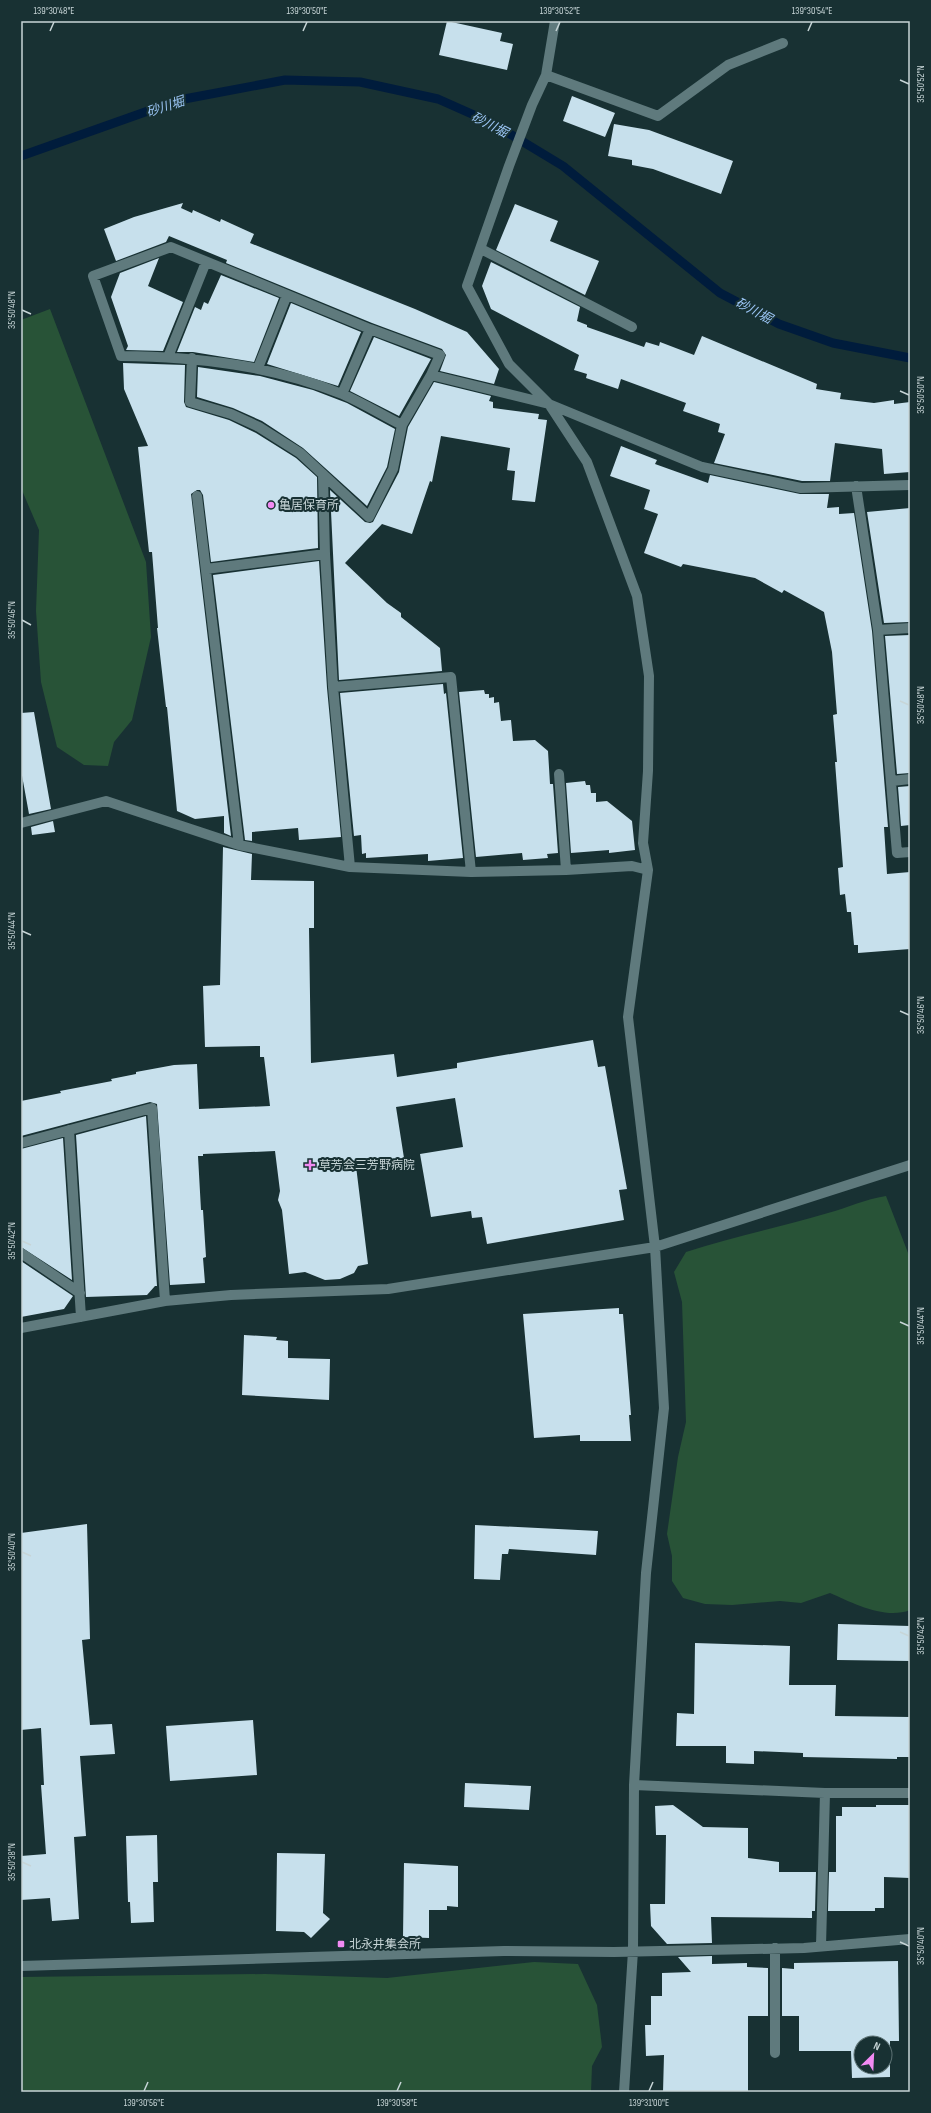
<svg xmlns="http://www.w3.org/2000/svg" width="931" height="2113" font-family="'Sofia Sans Condensed','Noto Sans JP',sans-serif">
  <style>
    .green { fill: #285337 }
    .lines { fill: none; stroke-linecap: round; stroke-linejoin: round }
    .stream { stroke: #001c3c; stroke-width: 9 }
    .building { fill: #c7e0ec; fill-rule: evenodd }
    .minor { stroke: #5f7a7d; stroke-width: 10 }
    .ticks { fill: none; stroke: #c7d5d7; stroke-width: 1.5 }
    .poi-dot { fill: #f28af3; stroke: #183133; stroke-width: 1.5 }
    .labels { text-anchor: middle; stroke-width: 4; stroke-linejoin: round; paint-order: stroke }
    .poi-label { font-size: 12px; fill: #c7d5d7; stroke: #183133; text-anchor: start }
    .water-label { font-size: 13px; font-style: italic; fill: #9cc6f6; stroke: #183133 }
    .neatline { fill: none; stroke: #c7d5d7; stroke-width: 1.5 }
    .ticks-label { font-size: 10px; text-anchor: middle; fill: #c7d5d7 }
  </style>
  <rect width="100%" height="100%" fill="#183133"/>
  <path class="green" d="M 50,309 L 146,562 L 151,637 L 132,720 L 114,742 L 108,766 L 84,765 L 57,747 L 41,682 L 36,611 L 39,530 L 21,488 L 21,320 Z
    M 886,1196 L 910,1258 L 910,1610 C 885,1620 853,1603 830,1593 L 801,1603 L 780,1601 L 732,1605 L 705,1604 L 683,1598 L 672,1581 L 672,1556 L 667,1534 L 678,1457 L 686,1422 L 682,1302 L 674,1272 L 686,1252 C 733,1237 780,1227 828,1213 C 847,1208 865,1199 886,1196 Z
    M 534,1962 L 578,1964 L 597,2005 L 602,2047 L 592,2066 L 591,2092 L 21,2092 L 21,1977 L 265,1974 L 387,1978 Z"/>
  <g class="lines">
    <path class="stream" d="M 21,156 L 179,100 L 285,80 L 360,82 L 438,99 L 492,123 L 563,166 L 720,293 L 779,324 L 833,343 L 910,358"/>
  </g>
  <path class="building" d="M 447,21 L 502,33 L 500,41 L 513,44 L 507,70 L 439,55 Z
    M 572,96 L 615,113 L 605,137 L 563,121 Z
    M 614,124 L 649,130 L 733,161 L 721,194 L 653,169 L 632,165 L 632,160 L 608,156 Z
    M 183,203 L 181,208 L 192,213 L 193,210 L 220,222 L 221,219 L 254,234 L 250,243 L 415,309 L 467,332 L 499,369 L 494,384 L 440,371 L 446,355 L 442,349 L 372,323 L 226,263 L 227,260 L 169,236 L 166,242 L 116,261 L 104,229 L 134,217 Z
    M 515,204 L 558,221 L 550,241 L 599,261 L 585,295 L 496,250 Z
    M 159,258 L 148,286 L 183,302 L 163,351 L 126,350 L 128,346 L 111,297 L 120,273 Z
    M 491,262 L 580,307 L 577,321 L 587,325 L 587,327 L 644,347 L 646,342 L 659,346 L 660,342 L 694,355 L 702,336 L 817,384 L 816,389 L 841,393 L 840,399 L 874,403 L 894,400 L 894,404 L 910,402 L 910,472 L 884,474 L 882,449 L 835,443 L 830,481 L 802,481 L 714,463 L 725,434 L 718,432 L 720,424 L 683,411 L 686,403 L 621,379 L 618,389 L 586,378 L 587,374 L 574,370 L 579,355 L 491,309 L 482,286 Z
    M 221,275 L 279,298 L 254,362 L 193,352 L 177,352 L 195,307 L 201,310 L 204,302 L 208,304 Z
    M 291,303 L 361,332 L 338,386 L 267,364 Z
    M 374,337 L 431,359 L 399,416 L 350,391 Z
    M 123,363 L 185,365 L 184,402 L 186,407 L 229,420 L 256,433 L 296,458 L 317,477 L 318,548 L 211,562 L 203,495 L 200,490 L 197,490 L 191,494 L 231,836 L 224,833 L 224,816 L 195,819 L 177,811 L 167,707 L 166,707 L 157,628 L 158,628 L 152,552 L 149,552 L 138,447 L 148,446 L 124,389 Z
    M 198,367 L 260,376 L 313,390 L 347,403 L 395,429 L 387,467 L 367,506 L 303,448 L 262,421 L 233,408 L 197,397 Z
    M 434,382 L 491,396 L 489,401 L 493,402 L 493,408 L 539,414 L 538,419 L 547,420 L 535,502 L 512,500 L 515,471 L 507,470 L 510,448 L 441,436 L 432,482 L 430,481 L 412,534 L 382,524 L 345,563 L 387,603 L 401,613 L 401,617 L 440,648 L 442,671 L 339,680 L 330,490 L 365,522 L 370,523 L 373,522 L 399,472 L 408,427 Z
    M 621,446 L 657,460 L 655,464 L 708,483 L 710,475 L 800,494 L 829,494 L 827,508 L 839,507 L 839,514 L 854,513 L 872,631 L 888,827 L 884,827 L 887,874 L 910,872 L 910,949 L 858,953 L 858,945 L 854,945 L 851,912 L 847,912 L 845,894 L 840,895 L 838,868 L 843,867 L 835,762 L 837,762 L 833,715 L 837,714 L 832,652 L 824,612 L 784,590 L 782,593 L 755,578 L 683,564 L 681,567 L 644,553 L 658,514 L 644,509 L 650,490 L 610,476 Z
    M 910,508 L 910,622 L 884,623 L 867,512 Z
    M 319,561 L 327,688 L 341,837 L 299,840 L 298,828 L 252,832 L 252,841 L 245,840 L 213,575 Z
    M 910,635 L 910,773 L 897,774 L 885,636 Z
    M 443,684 L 444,694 L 446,693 L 463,858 L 428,861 L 428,854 L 366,858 L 366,853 L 362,854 L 361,835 L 354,836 L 340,693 Z
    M 484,690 L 485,694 L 489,694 L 489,698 L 494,697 L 494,703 L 499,702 L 501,721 L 511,720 L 513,741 L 535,740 L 548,751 L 550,784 L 553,784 L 558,853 L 547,854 L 548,858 L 523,860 L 522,853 L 476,857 L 459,692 Z
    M 34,712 L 51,809 L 29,814 L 21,770 L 21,713 Z
    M 585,781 L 586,785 L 590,785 L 591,793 L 596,793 L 596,802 L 607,801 L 632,821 L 635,850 L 609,853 L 609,850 L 571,853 L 566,783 Z
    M 910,786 L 910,825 L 901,826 L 898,787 Z
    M 53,821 L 55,832 L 32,835 L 31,827 Z
    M 223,847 L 252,854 L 251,880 L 314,881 L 314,928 L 309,928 L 311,1063 L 394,1054 L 397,1077 L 457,1068 L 457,1063 L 593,1040 L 598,1067 L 605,1066 L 627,1189 L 619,1190 L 624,1220 L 487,1244 L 482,1217 L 472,1218 L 471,1211 L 431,1217 L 420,1154 L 463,1147 L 455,1098 L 396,1107 L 404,1158 L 356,1166 L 368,1264 L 358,1266 L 354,1273 L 340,1279 L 325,1280 L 305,1272 L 289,1274 L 282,1210 L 278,1200 L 280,1191 L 275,1151 L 203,1154 L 203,1156 L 198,1156 L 201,1210 L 203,1210 L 206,1257 L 203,1258 L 205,1283 L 170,1285 L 157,1104 L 150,1102 L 21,1136 L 21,1101 L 61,1093 L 60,1091 L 112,1081 L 111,1079 L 136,1074 L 136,1072 L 174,1065 L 197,1064 L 199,1109 L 270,1106 L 264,1057 L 260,1057 L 260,1046 L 205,1047 L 203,986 L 220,985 Z
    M 146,1116 L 157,1286 L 155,1286 L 147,1295 L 86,1297 L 76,1135 Z
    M 63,1138 L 72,1280 L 21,1247 L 21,1149 Z
    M 21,1261 L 73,1296 L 64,1309 L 21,1317 Z
    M 619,1308 L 619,1314 L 623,1314 L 631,1415 L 629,1415 L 631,1441 L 580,1441 L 580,1435 L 534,1438 L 523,1314 Z
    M 244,1335 L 277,1337 L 276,1340 L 288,1341 L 288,1358 L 330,1359 L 329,1400 L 242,1395 Z
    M 87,1524 L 90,1639 L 82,1640 L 90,1725 L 112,1724 L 115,1754 L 80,1756 L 86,1836 L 74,1837 L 79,1919 L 52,1921 L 50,1898 L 21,1900 L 21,1856 L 46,1854 L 41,1785 L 44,1785 L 41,1728 L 21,1730 L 21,1533 Z
    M 475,1525 L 598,1531 L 596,1555 L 509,1549 L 508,1554 L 502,1554 L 500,1580 L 474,1579 Z
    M 838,1624 L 910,1626 L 910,1661 L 837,1660 Z
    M 695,1643 L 790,1646 L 789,1685 L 836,1685 L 835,1716 L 910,1717 L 910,1757 L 897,1757 L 897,1759 L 803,1757 L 803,1753 L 754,1751 L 754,1764 L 726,1763 L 726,1746 L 676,1746 L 677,1713 L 694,1714 Z
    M 253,1720 L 257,1775 L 170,1781 L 166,1726 Z
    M 465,1783 L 531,1786 L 529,1810 L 464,1807 Z
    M 673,1805 L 703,1827 L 748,1828 L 748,1858 L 779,1862 L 779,1872 L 816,1872 L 815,1911 L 812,1911 L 812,1918 L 711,1917 L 712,1943 L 667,1944 L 651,1926 L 650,1904 L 665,1904 L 666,1835 L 656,1835 L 655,1806 Z
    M 876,1805 L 910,1805 L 910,1878 L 884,1877 L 884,1908 L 875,1908 L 875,1911 L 828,1911 L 829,1872 L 836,1872 L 836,1816 L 842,1816 L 842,1807 L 876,1807 Z
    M 157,1835 L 158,1882 L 153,1882 L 154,1922 L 131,1923 L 130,1902 L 128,1902 L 126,1836 Z
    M 277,1853 L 325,1854 L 323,1913 L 330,1919 L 311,1938 L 304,1932 L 276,1931 Z
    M 404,1863 L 458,1866 L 458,1907 L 447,1906 L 447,1910 L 429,1910 L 429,1938 L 403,1937 Z
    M 712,1956 L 712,1964 L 747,1963 L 747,1967 L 768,1968 L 768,2016 L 748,2016 L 748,2092 L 663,2092 L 664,2055 L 646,2056 L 645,2025 L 651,2025 L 651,1996 L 662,1996 L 662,1973 L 691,1972 L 678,1957 Z
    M 898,1961 L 899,2041 L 890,2041 L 890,2077 L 852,2078 L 851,2051 L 799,2051 L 799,2016 L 782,2016 L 782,1968 L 794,1969 L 794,1963 ZM 861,2043 L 885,2043 L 885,2067 L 861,2067 Z"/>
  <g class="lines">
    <path class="minor" d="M 555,21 L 546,75 L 532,105 L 509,166 L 467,286 L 509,364 L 549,404 L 587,462 L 637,596 L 649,676 L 648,771 L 643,843 L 648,870 L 628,1017 L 655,1247 L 664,1408 L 646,1573 L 634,1785 L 633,1951 L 624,2092
      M 546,75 L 658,116 L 728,65 L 783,43
      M 481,249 L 632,327
      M 168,357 L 206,262
      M 192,358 L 190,402 L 231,414 L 259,427 L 300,453 L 369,517 L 393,469 L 402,425 L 431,375
      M 258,368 L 287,295
      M 342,394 L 370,329
      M 402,425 C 382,415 363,403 342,394 C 271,365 198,357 121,356 L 93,276 L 171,247 L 370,329 L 440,355 L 431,375 L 549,404 L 702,467 L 801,488 L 910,485
      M 323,475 L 325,554 L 333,687 L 350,867
      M 856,486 L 878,630 L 897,853 L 910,852
      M 197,496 L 239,845
      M 206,569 L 325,554
      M 878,630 L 910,628
      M 333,687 L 451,677 L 471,872
      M 559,774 L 566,870
      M 892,781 L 910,779
      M 21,823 L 106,801 L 239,845 L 350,867 L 471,872 L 566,870 L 632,866 L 648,870
      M 69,1130 L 81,1317
      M 21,1143 L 152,1108 L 165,1301
      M 21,1253 L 80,1293
      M 21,1328 L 165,1301 L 231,1295 L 388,1289 L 655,1247 L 910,1165
      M 634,1785 L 825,1793 L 910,1793
      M 821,1946 L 825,1793
      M 775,1948 L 775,2053
      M 21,1966 L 504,1951 L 614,1952 L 804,1948 L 910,1939"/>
  </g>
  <path class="ticks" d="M 50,31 L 54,22M 303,31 L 307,22M 556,31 L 560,22M 808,31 L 812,22M 900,80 L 909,84M 22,310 L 31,314M 900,391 L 909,395M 22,620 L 31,625M 900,701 L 909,705M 22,931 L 31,935M 900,1011 L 909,1015M 22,1241 L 31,1245M 900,1322 L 909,1326M 22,1552 L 31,1556M 900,1632 L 909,1636M 22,1862 L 31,1866M 900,1942 L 909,1946M 144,2091 L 148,2082M 397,2091 L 401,2082M 649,2091 L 653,2082"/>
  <g class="poi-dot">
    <circle cx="271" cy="505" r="4"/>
    <path d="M308 1159h4v4h4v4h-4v4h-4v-4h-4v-4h4z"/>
    <rect x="337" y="1940" width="8" height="8" rx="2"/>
  </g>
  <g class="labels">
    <g class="poi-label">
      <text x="279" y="509">亀居保育所</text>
      <text x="319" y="1169">草芳会三芳野病院</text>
      <text x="349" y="1948">北永井集会所</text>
    </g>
    <g class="water-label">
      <text transform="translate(165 106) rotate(-18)" y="5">砂川堀</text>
      <text transform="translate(490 124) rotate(27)" y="5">砂川堀</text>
      <text transform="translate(754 310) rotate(28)" y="5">砂川堀</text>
    </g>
  </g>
  <rect width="931" height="2113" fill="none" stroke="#183133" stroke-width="44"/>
  <g transform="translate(873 2055) rotate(24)"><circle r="19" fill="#183133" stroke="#5e7375"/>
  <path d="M0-3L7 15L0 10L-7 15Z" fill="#f28af3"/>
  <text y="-6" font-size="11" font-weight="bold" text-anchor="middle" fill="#c7d5d7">N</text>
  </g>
  <rect x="22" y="22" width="887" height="2069" class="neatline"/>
  <g class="ticks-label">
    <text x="54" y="14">139°30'48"E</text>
    <text x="307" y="14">139°30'50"E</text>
    <text x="560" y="14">139°30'52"E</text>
    <text x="812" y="14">139°30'54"E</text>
    <text transform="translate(920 84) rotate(-90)" y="4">35°50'52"N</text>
    <text transform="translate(11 310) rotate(-90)" y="4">35°50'48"N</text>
    <text transform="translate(920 395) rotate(-90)" y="4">35°50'50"N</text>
    <text transform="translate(11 620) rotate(-90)" y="4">35°50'46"N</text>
    <text transform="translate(920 705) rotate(-90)" y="4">35°50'48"N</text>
    <text transform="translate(11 931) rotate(-90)" y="4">35°50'44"N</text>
    <text transform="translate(920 1015) rotate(-90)" y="4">35°50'46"N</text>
    <text transform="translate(11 1241) rotate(-90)" y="4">35°50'42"N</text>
    <text transform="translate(920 1326) rotate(-90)" y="4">35°50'44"N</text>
    <text transform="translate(11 1552) rotate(-90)" y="4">35°50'40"N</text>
    <text transform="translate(920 1636) rotate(-90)" y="4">35°50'42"N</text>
    <text transform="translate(11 1862) rotate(-90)" y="4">35°50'38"N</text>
    <text transform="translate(920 1946) rotate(-90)" y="4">35°50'40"N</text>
    <text x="144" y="2106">139°30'56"E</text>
    <text x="397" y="2106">139°30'58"E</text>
    <text x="649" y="2106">139°31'00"E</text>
  </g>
</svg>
